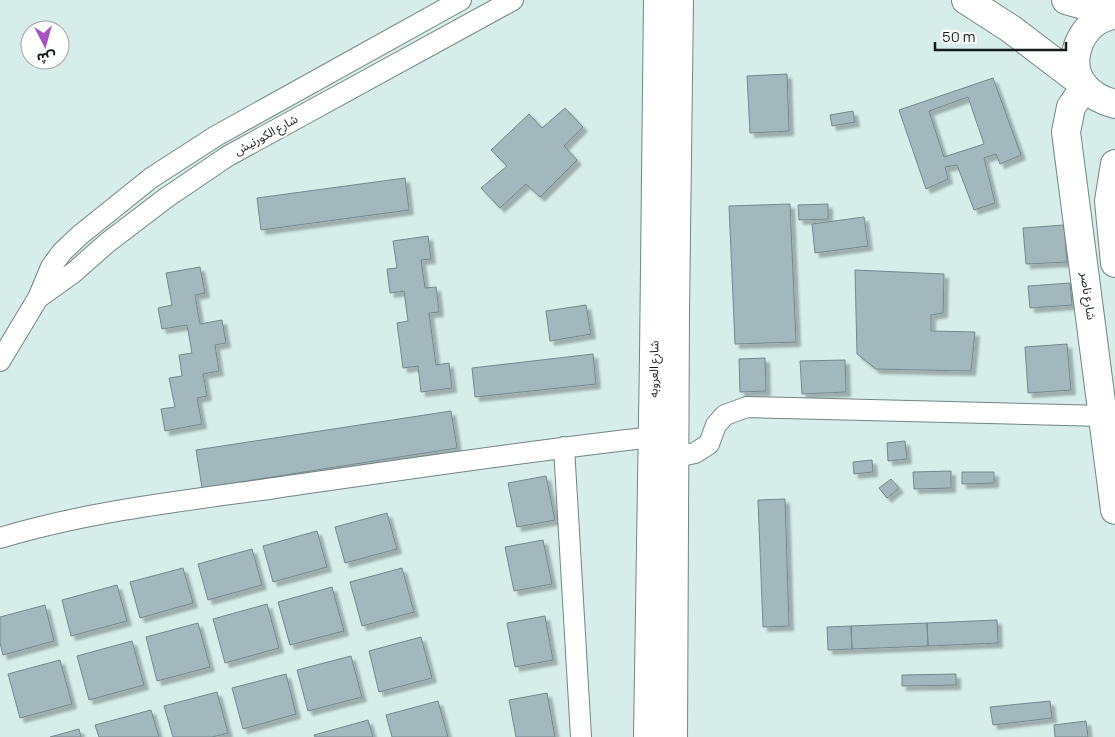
<svg xmlns="http://www.w3.org/2000/svg" width="1115" height="737" font-family="Manrope,'Noto Sans Arabic',sans-serif">
  <style>
    .building { fill: #a3b8bd; stroke: #74888d; fill-rule: evenodd; filter: url(#shadow) }
    .lines { fill: none; stroke-linecap: round; stroke-linejoin: round }
    .minor-casing { stroke: #718683; stroke-width: 22 }
    .primary-casing { stroke: #718683; stroke-width: 30 }
    .minor { stroke: #fff; stroke-width: 20 }
    .primary { stroke: #fff; stroke-width: 28 }
    .labels { text-anchor: middle; stroke-width: 4; stroke-linejoin: round; paint-order: stroke }
    .street-label { font-size: 12px; fill: #131c1b; stroke: #fff }
  </style>
  <defs>
    <filter id="shadow"><feDropShadow dx="4.5" dy="4.5" stdDeviation="1" flood-color="#0004"/></filter>
  </defs>
  <rect width="100%" height="100%" fill="#d6edea"/>
  <path class="building" d="M 787,74 L 789,131 L 750,133 L 747,76 Z
    M 993,78 L 1021,155 L 1000,164 L 996,154 L 984,158 L 995,203 L 974,210 L 957,165 L 945,167 L 948,179 L 926,189 L 899,110 ZM 968,97 L 984,144 L 944,157 L 929,111 Z
    M 565,108 L 583,127 L 564,146 L 577,160 L 540,197 L 526,184 L 500,208 L 481,188 L 507,166 L 491,150 L 529,114 L 542,128 Z
    M 853,111 L 855,122 L 832,126 L 830,115 Z
    M 405,178 L 409,210 L 261,230 L 257,198 Z
    M 790,204 L 796,342 L 735,344 L 729,206 Z
    M 828,204 L 828,219 L 799,220 L 798,205 Z
    M 864,217 L 868,246 L 815,253 L 812,224 Z
    M 1064,225 L 1067,262 L 1026,264 L 1023,228 Z
    M 428,236 L 431,259 L 421,260 L 425,288 L 436,287 L 439,312 L 429,313 L 436,365 L 449,363 L 452,388 L 421,392 L 418,366 L 403,368 L 397,323 L 408,321 L 404,291 L 390,293 L 387,269 L 397,268 L 393,241 Z
    M 200,267 L 205,293 L 195,295 L 200,324 L 222,320 L 226,343 L 215,345 L 219,371 L 203,374 L 207,396 L 197,398 L 202,424 L 165,431 L 161,409 L 175,407 L 169,378 L 182,376 L 179,355 L 192,353 L 187,325 L 162,329 L 158,308 L 172,305 L 166,273 Z
    M 855,270 L 944,274 L 943,313 L 931,315 L 931,331 L 975,332 L 971,371 L 876,369 L 857,354 Z
    M 1070,283 L 1072,305 L 1030,308 L 1028,286 Z
    M 586,305 L 591,334 L 550,341 L 546,311 Z
    M 1067,344 L 1071,390 L 1028,393 L 1025,347 Z
    M 593,354 L 596,384 L 475,397 L 472,368 Z
    M 765,358 L 766,391 L 740,392 L 739,359 Z
    M 845,360 L 846,392 L 802,394 L 800,361 Z
    M 451,411 L 457,448 L 202,488 L 196,450 Z
    M 905,441 L 907,459 L 888,461 L 887,443 Z
    M 872,460 L 873,472 L 854,474 L 853,462 Z
    M 951,471 L 951,488 L 914,489 L 913,472 Z
    M 962,472 L 994,472 L 994,483 L 962,484 Z
    M 546,476 L 555,520 L 517,527 L 508,483 Z
    M 891,479 L 899,488 L 887,498 L 879,488 Z
    M 785,499 L 789,626 L 763,627 L 758,500 Z
    M 387,513 L 397,549 L 345,563 L 335,527 Z
    M 317,531 L 327,567 L 273,582 L 263,546 Z
    M 543,540 L 552,584 L 514,591 L 505,547 Z
    M 252,549 L 262,585 L 208,600 L 198,564 Z
    M 183,568 L 193,603 L 140,618 L 130,582 Z
    M 402,568 L 414,612 L 362,626 L 350,582 Z
    M 117,585 L 127,621 L 71,636 L 62,600 Z
    M 332,587 L 344,631 L 290,645 L 278,602 Z
    M 267,604 L 279,648 L 225,663 L 213,619 Z
    M 45,605 L 54,641 L 3,655 L 0,643 L 0,617 Z
    M 545,616 L 553,660 L 515,667 L 507,623 Z
    M 997,620 L 998,643 L 928,646 L 927,623 Z
    M 198,623 L 210,667 L 157,681 L 146,637 Z
    M 927,623 L 928,646 L 852,649 L 851,626 Z
    M 851,626 L 852,649 L 828,650 L 827,627 Z
    M 421,637 L 432,678 L 379,692 L 369,651 Z
    M 132,641 L 144,685 L 89,700 L 77,656 Z
    M 351,656 L 362,697 L 308,711 L 297,670 Z
    M 60,660 L 72,704 L 20,718 L 8,674 Z
    M 286,674 L 296,714 L 243,729 L 232,688 Z
    M 956,674 L 956,685 L 902,686 L 902,675 Z
    M 217,692 L 228,733 L 212,737 L 173,737 L 164,706 Z
    M 547,693 L 555,737 L 516,737 L 509,700 Z
    M 438,701 L 448,737 L 392,737 L 386,715 Z
    M 1050,701 L 1052,718 L 993,725 L 990,707 Z
    M 151,710 L 159,737 L 99,737 L 95,725 Z
    M 368,720 L 373,737 L 315,737 L 314,735 Z
    M 1086,721 L 1088,737 L 1055,737 L 1054,725 Z
    M 79,729 L 81,737 L 50,737 Z"/>
  <g class="lines">
    <defs>
      <path id="minor" d="M 38,298 L 73,273 L 107,243 L 166,198 L 228,156 L 513,0
        M 0,361 L 38,298 L 51,267 L 62,252 L 80,235 L 151,178 L 216,136 L 461,0
        M 564,447 L 581,737
        M 676,457 L 695,453 L 709,444 L 716,425 L 725,415 L 747,407 L 1104,416
        M 0,538 C 89,511 183,501 275,488 C 401,470 527,451 653,437"/>
      <path id="primary" d="M 966,0 L 1011,29 L 1082,83
        M 1066,0 L 1115,14
        M 1115,14 C 1109,16 1102,18 1097,21 C 1076,35 1067,67 1085,87 C 1093,96 1103,101 1115,104
        M 1085,87 L 1071,107 L 1066,132 L 1115,510
        M 1115,164 L 1109,201 L 1115,263
        M 648,737 L 654,356 L 658,0
        M 673,737 L 675,312 L 679,0"/>
    </defs>
    <use href="#minor" class="minor-casing"/>
    <use href="#primary" class="primary-casing"/>
    <use href="#minor" class="minor"/>
    <use href="#primary" class="primary"/>
  </g>
  <g class="labels">
    <g class="street-label">
      <text transform="translate(266 135) rotate(-29)" y="4">شارع الكورنيش</text>
      <text transform="translate(1088 296) rotate(82)" y="4">شارع ناصر</text>
      <text transform="translate(654 369) rotate(-89)" y="4">شارع العروبه</text>
    </g>
  </g>
  <g transform="translate(45 45) rotate(174)"><circle r="24" fill="#ffffff" stroke="#a1a4a4"/>
  <path d="M0-4L9 19L0 12L-9 19Z" fill="#a652c0"/>
  <text y="-8" font-size="14" font-weight="bold" text-anchor="middle" fill="#131c1b">ش</text>
  </g>
  <path d="M935 42v8h131v-8" fill="none" stroke="#131c1b" stroke-width="2.5"/>
  <text x="942" y="42" font-size="15" fill="#131c1b" stroke="#ffffff" stroke-width="4" paint-order="stroke">50 m</text>
</svg>
